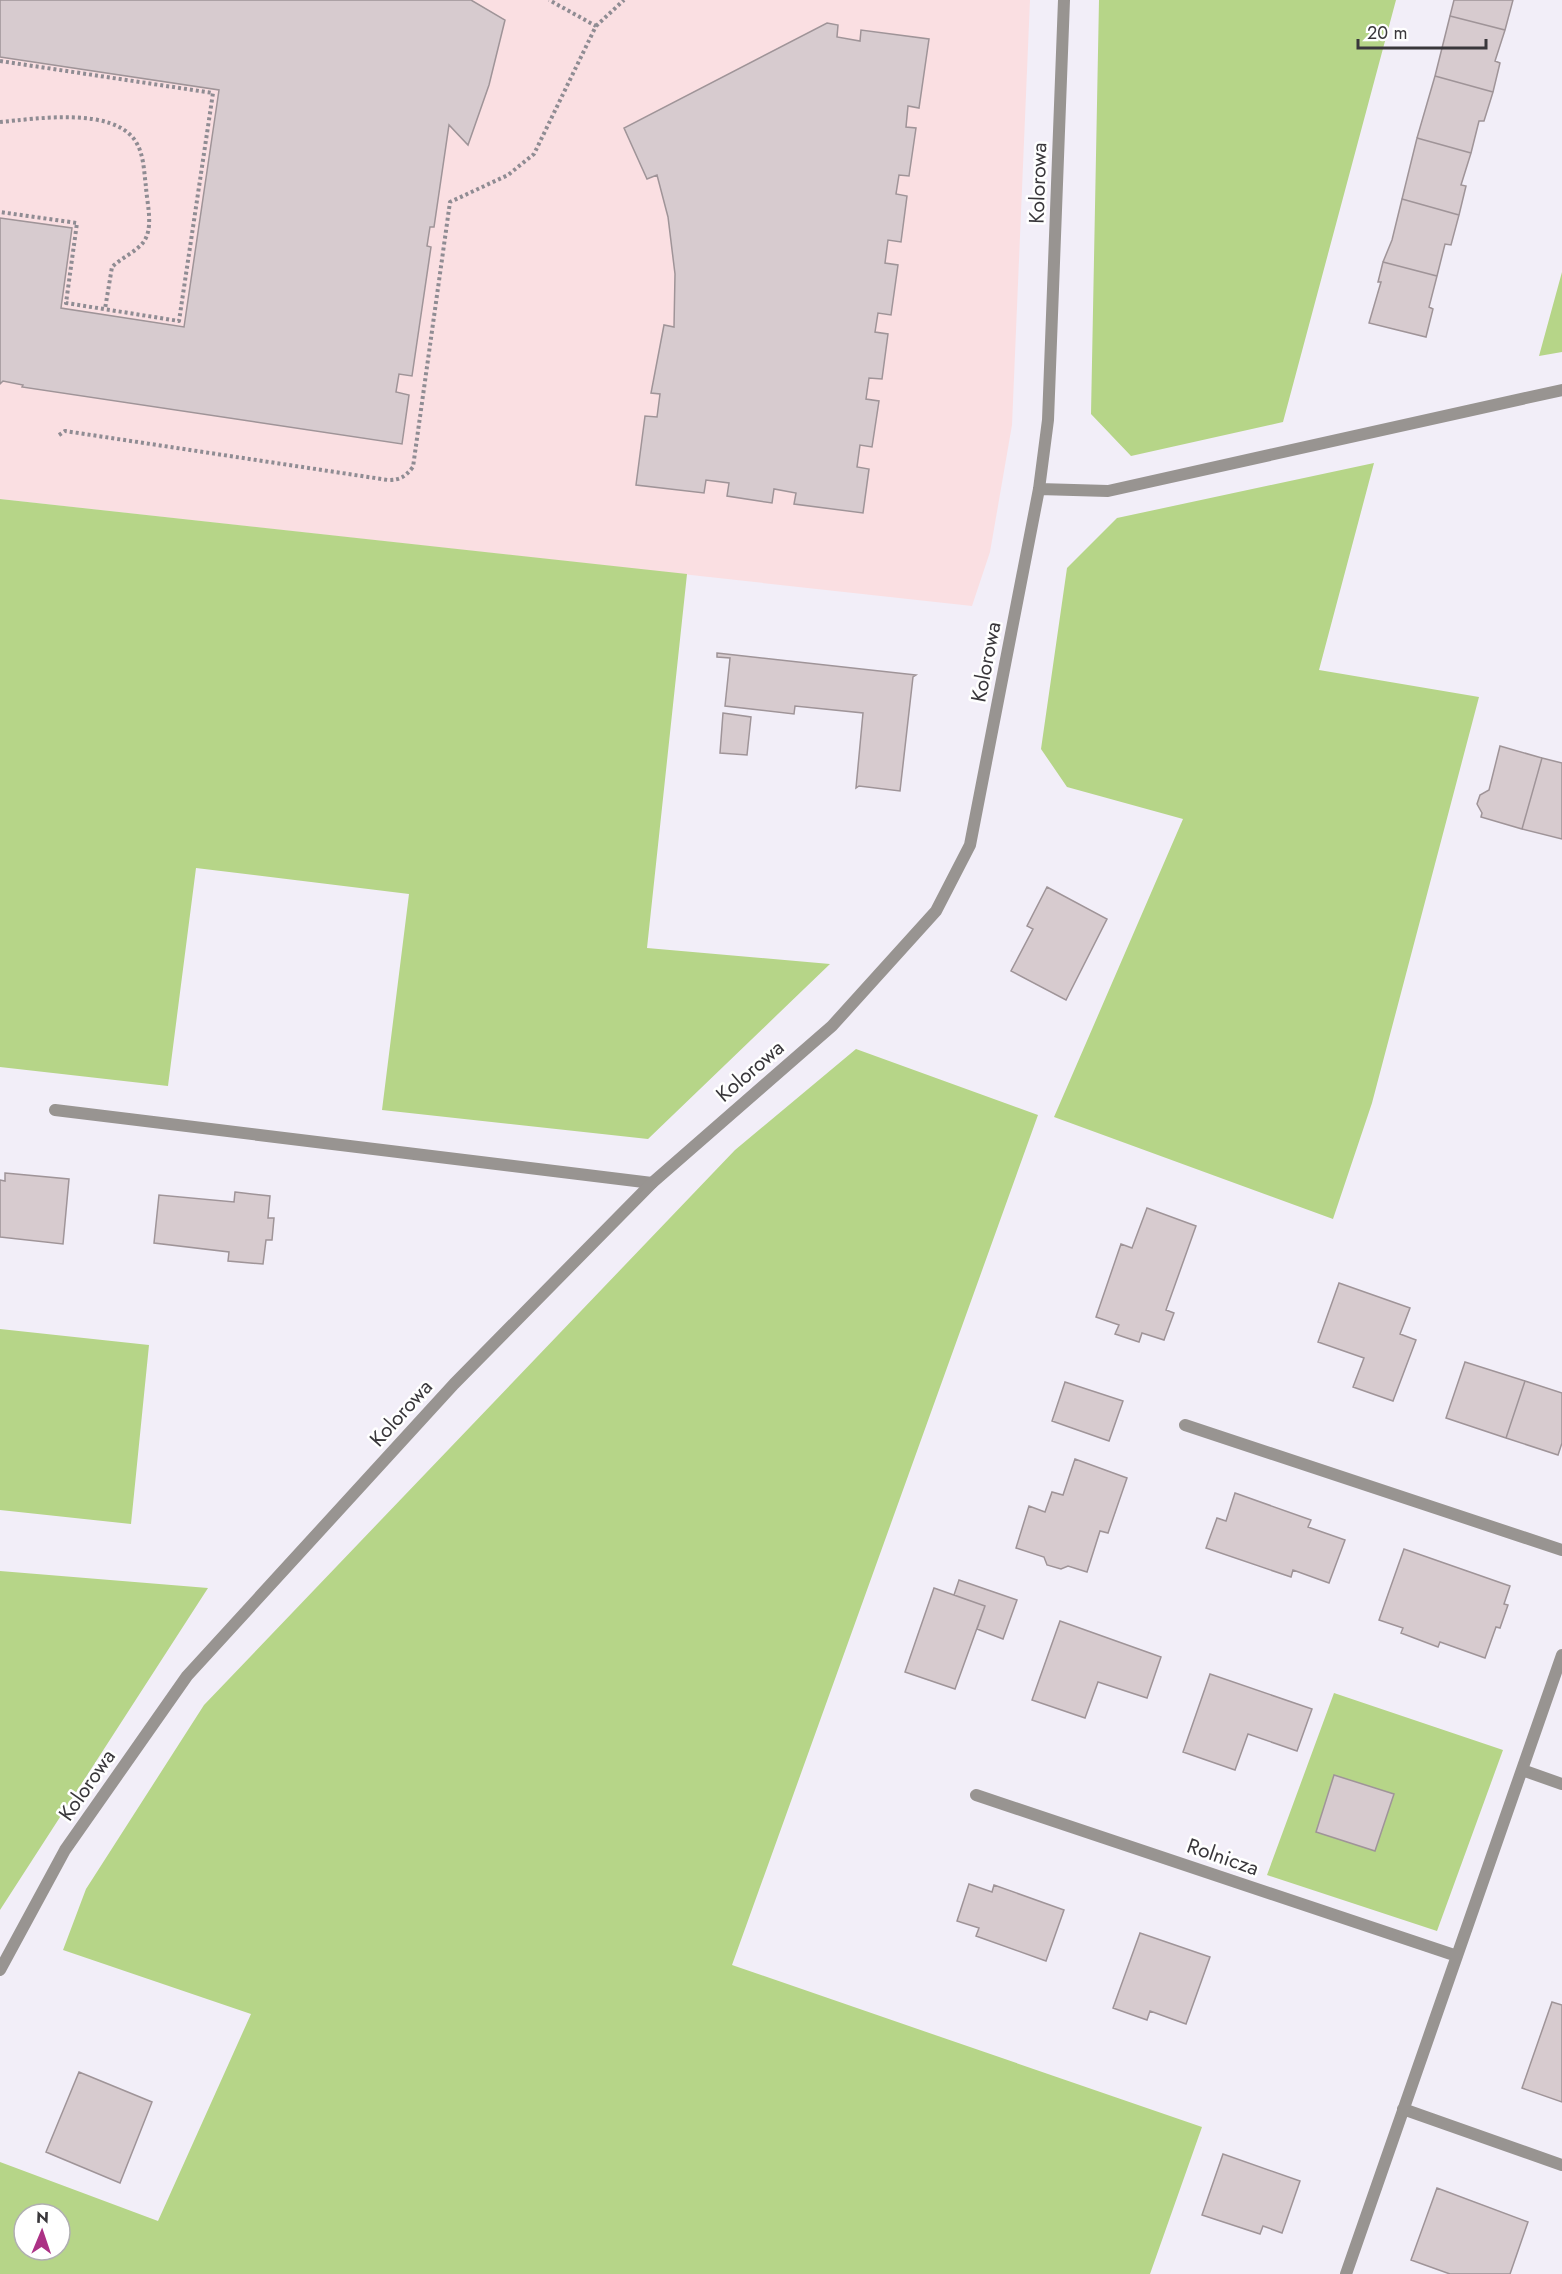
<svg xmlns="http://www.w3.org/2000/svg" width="1562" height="2274" font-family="Jost,sans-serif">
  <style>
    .education { fill: #fadfe2 }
    .green { fill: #b6d588; fill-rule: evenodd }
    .building { fill: #d7cbcf; stroke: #9f9498; stroke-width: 1.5 }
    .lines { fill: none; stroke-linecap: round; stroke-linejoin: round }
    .path { stroke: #8f8c93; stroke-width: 4; stroke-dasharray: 3 3; stroke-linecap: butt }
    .lane { stroke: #989491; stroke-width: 12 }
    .street { stroke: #989491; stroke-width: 12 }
    .labels { text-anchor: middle; stroke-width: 5; stroke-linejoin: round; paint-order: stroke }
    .street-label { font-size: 21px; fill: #39373b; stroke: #fff }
  </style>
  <rect width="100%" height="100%" fill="#f2eef8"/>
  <path class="education" d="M 0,0 L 1030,0 L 1012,425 L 990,552 L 972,606 L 0,499 Z"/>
  <path class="green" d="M 1099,0 L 1396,0 L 1283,422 L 1131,456 L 1091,414 Z
    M 1562,272 L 1562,352 L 1539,356 Z
    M 1374,463 L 1319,670 L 1479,697 L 1372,1103 L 1333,1219 L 1054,1117 L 1183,819 L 1067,787 L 1041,749 L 1067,568 L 1117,518 Z
    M 0,499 L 687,574 L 647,948 L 830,964 L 648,1139 L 382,1110 L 409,894 L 196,868 L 168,1086 L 0,1067 Z
    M 856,1049 L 1038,1115 L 732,1965 L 1202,2127 L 1150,2274 L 0,2274 L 0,2162 L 158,2221 L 251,2014 L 63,1950 L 86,1889 L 204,1705 L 735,1150 ZM 24,2214 L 60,2214 L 60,2250 L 24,2250 Z
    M 0,1329 L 149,1345 L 131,1524 L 0,1510 Z
    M 0,1571 L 208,1588 L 0,1910 Z
    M 1334,1693 L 1503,1750 L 1437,1931 L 1267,1875 Z"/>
  <path class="building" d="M 0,0 L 471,0 L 505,20 L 489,85 L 468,145 L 449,125 L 434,227 L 430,227 L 427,246 L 431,247 L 412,376 L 399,374 L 396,392 L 409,395 L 402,444 L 22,387 L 23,385 L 3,381 L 0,384 L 0,218 L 72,228 L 61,308 L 184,327 L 219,90 L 0,57 Z
    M 1454,0 L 1513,0 L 1505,30 L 1450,16 Z
    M 1450,16 L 1505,30 L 1495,61 L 1500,63 L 1493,92 L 1435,76 Z
    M 827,23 L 838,25 L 837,37 L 860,41 L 861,30 L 929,39 L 919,108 L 908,106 L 906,127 L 916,128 L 909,176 L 899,175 L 896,194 L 907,196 L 901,242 L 888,240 L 885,263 L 898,265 L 891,315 L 878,313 L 875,332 L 888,334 L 882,379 L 869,378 L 866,399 L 879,401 L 872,447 L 860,445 L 857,467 L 869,469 L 863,513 L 794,504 L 796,493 L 774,489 L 772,503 L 727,496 L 729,483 L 706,480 L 704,493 L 636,485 L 645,416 L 657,417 L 660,394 L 651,393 L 664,325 L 674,327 L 675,274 L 668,217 L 657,175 L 647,179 L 624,128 Z
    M 1435,76 L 1493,92 L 1484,121 L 1479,121 L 1471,153 L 1417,138 Z
    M 1417,138 L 1471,153 L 1461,185 L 1466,186 L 1459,215 L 1402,199 Z
    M 1402,199 L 1459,215 L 1451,245 L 1445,244 L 1437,276 L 1383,262 L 1392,240 Z
    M 1383,262 L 1437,276 L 1429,307 L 1433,309 L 1426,337 L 1369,323 L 1381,282 L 1378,282 Z
    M 717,653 L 916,675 L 913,677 L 900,791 L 859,786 L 856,788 L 863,713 L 795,706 L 794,714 L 725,706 L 730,658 L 717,657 Z
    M 723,713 L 751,717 L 747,755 L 720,753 Z
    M 1500,746 L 1542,758 L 1522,829 L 1481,817 L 1482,813 L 1477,804 L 1480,795 L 1489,790 Z
    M 1542,758 L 1562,763 L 1562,839 L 1522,829 Z
    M 1047,887 L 1107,919 L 1066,1000 L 1011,971 L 1033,929 L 1027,926 Z
    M 5,1173 L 69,1179 L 63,1244 L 0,1237 L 0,1180 L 5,1181 Z
    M 235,1192 L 270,1196 L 268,1218 L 274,1218 L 272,1240 L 266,1240 L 263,1264 L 228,1261 L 229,1252 L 154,1243 L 159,1195 L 234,1202 Z
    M 1147,1208 L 1196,1226 L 1166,1310 L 1174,1313 L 1164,1340 L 1142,1333 L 1139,1342 L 1115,1334 L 1119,1325 L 1096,1317 L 1121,1244 L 1132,1248 Z
    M 1339,1283 L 1410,1308 L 1400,1334 L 1416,1340 L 1393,1401 L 1353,1387 L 1364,1358 L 1318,1342 Z
    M 1465,1362 L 1525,1381 L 1506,1438 L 1446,1418 Z
    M 1525,1381 L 1562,1393 L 1562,1443 L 1558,1455 L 1506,1438 Z
    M 1065,1382 L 1123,1401 L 1109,1441 L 1052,1421 Z
    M 1075,1459 L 1127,1478 L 1108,1533 L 1100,1531 L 1087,1572 L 1068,1566 L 1061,1569 L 1047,1565 L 1044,1557 L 1016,1548 L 1029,1506 L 1045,1512 L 1052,1492 L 1063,1495 Z
    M 1235,1493 L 1311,1520 L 1308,1527 L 1345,1540 L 1329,1583 L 1293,1570 L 1291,1577 L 1206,1548 L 1217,1518 L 1226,1521 Z
    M 1404,1549 L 1510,1586 L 1504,1604 L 1508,1605 L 1500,1628 L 1496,1627 L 1485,1658 L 1440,1642 L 1438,1647 L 1401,1633 L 1403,1628 L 1379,1620 Z
    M 959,1580 L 1017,1600 L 1003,1639 L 977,1629 L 985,1606 L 954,1595 Z
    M 934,1588 L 985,1606 L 955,1689 L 905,1672 Z
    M 1060,1621 L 1161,1657 L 1147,1698 L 1098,1682 L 1085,1718 L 1032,1700 Z
    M 1210,1674 L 1312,1709 L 1297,1751 L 1248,1734 L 1235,1770 L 1183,1752 Z
    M 1334,1775 L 1394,1794 L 1375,1851 L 1316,1832 Z
    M 969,1884 L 992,1892 L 994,1885 L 1064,1910 L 1046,1961 L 976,1936 L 979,1928 L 957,1921 Z
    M 1140,1933 L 1210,1957 L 1186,2024 L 1150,2011 L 1147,2020 L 1113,2008 Z
    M 1552,2002 L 1562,2005 L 1562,2102 L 1522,2088 Z
    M 79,2072 L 152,2102 L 120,2183 L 46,2152 Z
    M 1223,2154 L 1300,2181 L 1282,2233 L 1263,2226 L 1260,2234 L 1202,2215 Z
    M 1437,2188 L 1528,2222 L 1510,2274 L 1450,2274 L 1411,2260 Z"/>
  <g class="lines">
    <path class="path" d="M 596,26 L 624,0
      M 0,61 L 213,93 L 179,321 L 66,303 L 77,223 L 0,212
      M 0,122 C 35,119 114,106 136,142 C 144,155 144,172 146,187 C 147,205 155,231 141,245 C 132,254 120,259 112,267 L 105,309
      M 59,435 L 65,431 L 388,480 C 400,480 405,477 413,467 L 450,202 L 508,175 L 534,154 L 596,26 L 549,0"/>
    <path class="lane" d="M 55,1110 L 652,1183"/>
    <path class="street" d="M 1039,489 L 1108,491 L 1562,390
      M 1185,1425 L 1562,1550
      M 1522,1770 L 1562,1784
      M 976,1795 L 1457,1956
      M 0,1970 L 65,1850 L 187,1676 L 454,1384 L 652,1183 L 832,1026 L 936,911 L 970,845 L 1039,489 L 1048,420 L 1064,0
      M 1403,2109 L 1562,2165
      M 1346,2274 L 1562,1655"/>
  </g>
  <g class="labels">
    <g class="street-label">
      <text transform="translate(1038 183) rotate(-88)" y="7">Kolorowa</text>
      <text transform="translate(986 662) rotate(-79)" y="7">Kolorowa</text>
      <text transform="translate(750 1071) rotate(-41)" y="7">Kolorowa</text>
      <text transform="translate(401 1413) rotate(-48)" y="7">Kolorowa</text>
      <text transform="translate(87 1785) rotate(-55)" y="7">Kolorowa</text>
      <text transform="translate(1223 1857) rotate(19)" y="7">Rolnicza</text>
    </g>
  </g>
  <g transform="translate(42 2232) rotate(2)"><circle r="28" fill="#ffffff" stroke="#b0afb1" stroke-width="1.5"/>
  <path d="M0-4.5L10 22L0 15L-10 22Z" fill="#ac3185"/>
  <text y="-9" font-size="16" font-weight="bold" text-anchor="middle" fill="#39373b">N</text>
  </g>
  <path d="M1358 39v9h128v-9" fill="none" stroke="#39373b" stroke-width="3"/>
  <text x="1367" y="39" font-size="18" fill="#39373b" stroke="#ffffff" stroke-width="4.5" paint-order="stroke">20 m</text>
</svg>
